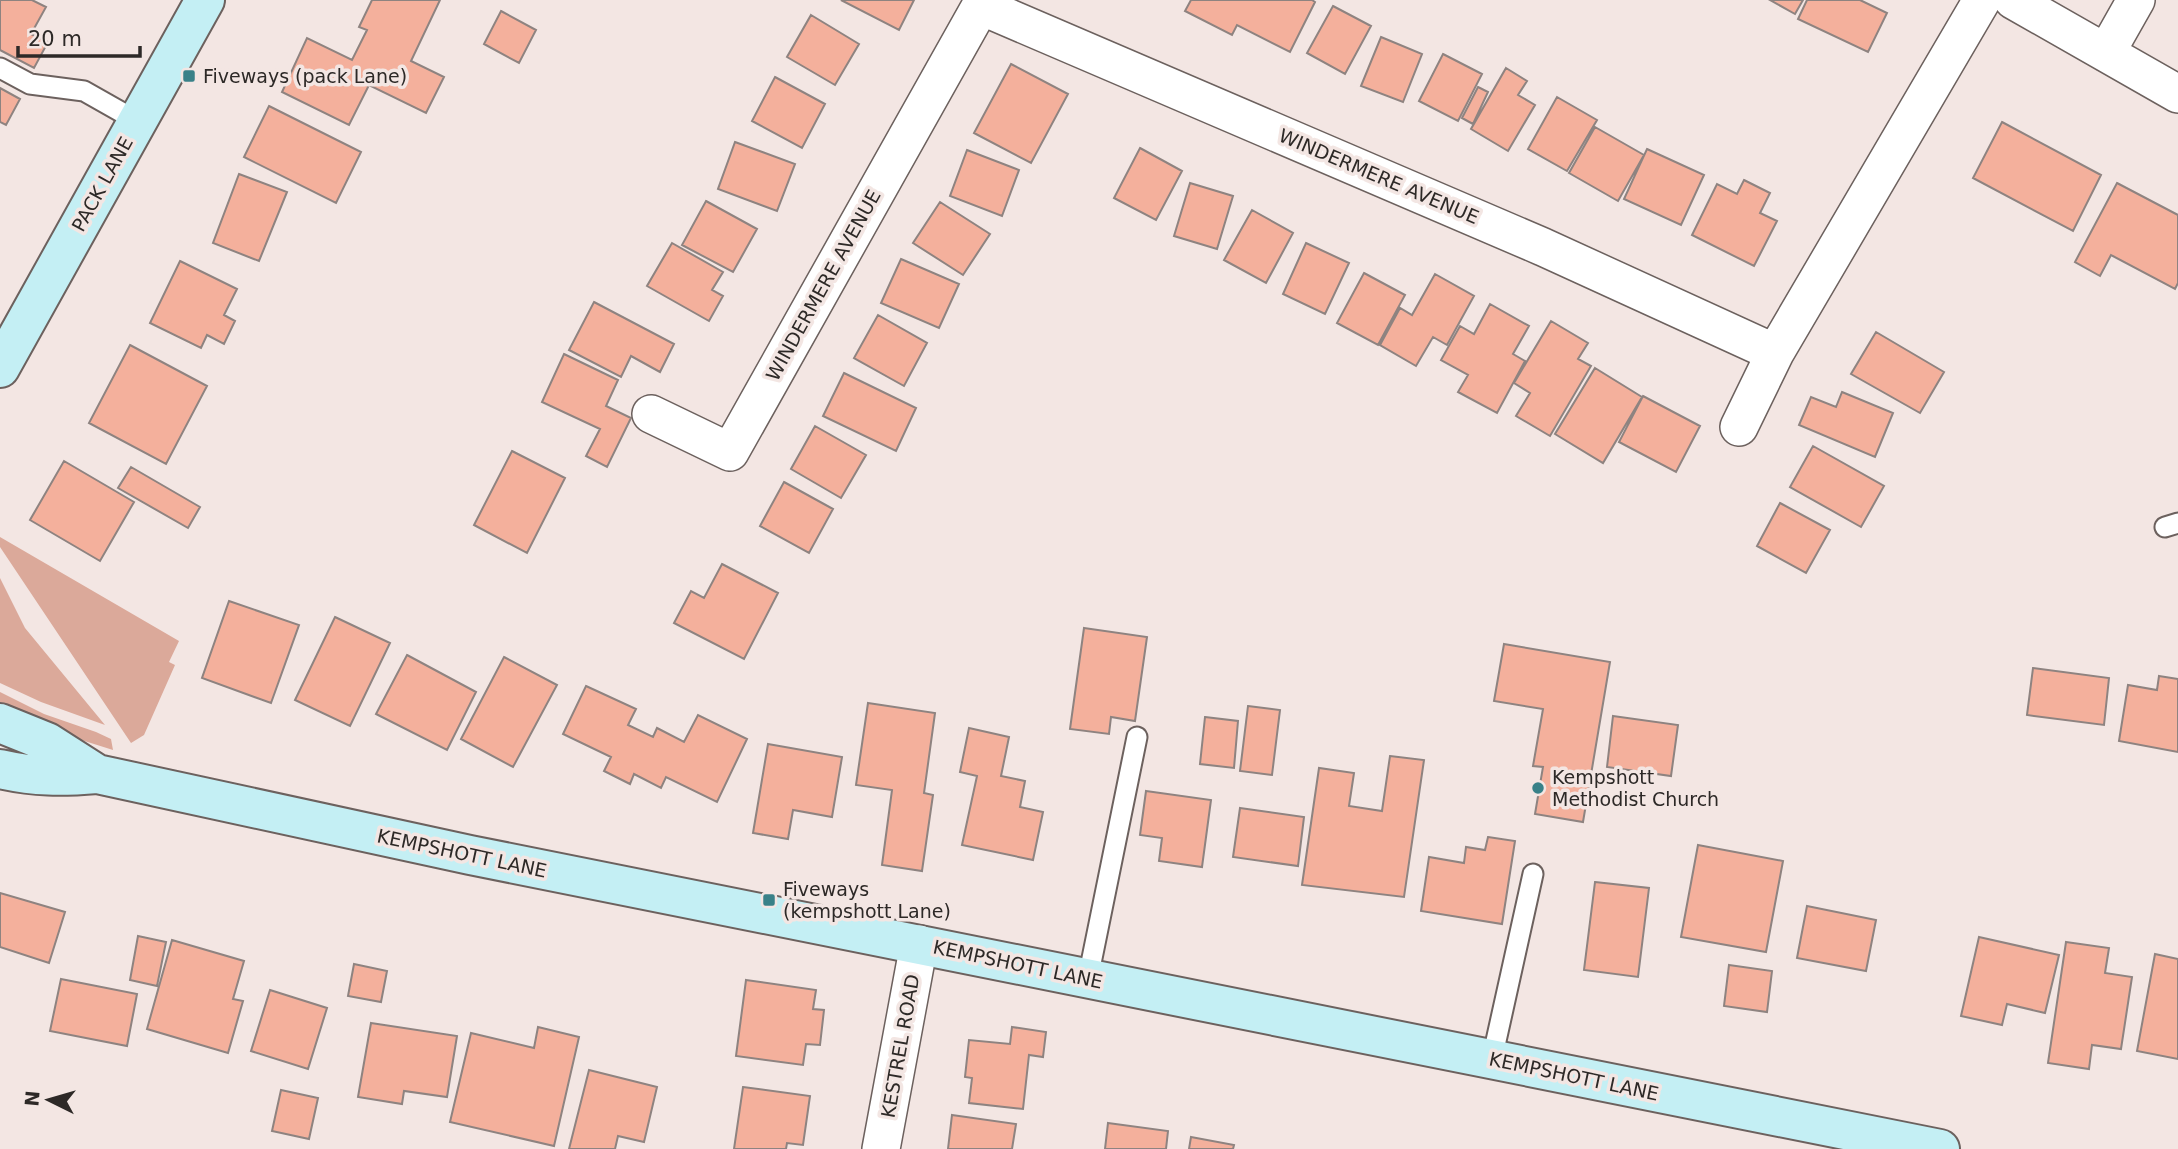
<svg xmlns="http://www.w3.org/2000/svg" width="2178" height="1149" font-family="'DejaVu Sans',sans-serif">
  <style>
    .green { fill: #dba99a }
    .building { fill: #f4b09c; stroke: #8e8380; stroke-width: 2 }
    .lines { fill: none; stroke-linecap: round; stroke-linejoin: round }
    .lane-casing { stroke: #6c615e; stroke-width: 23 }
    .street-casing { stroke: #6c615e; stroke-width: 40 }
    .secondary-casing { stroke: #6c615e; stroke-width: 42 }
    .lane { stroke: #fff; stroke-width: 19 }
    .street { stroke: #fff; stroke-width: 37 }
    .secondary { stroke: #c4eff4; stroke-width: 38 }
    .poi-dot { fill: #398188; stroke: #f3e6e3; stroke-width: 2.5 }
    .labels { text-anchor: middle; stroke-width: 7; stroke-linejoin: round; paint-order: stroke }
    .poi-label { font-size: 19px; fill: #2d2927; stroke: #f3e6e3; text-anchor: start }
    .street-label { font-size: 19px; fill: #2d2927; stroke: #f3e6e3 }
  </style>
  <rect width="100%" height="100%" fill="#f3e6e3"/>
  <path class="green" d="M 0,537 L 179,641 L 169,662 L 175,665 L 144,735 L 131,743 L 0,547 Z
    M 0,578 L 25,628 L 105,725 L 41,702 L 0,683 Z
    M 0,692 L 44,714 L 96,732 L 111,739 L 113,750 L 34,725 L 0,707 Z"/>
  <path class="building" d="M 0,0 L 32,0 L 46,7 L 31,34 L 48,42 L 34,68 L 0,50 Z
    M 372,0 L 440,0 L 411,61 L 444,77 L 426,113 L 369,85 L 349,125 L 282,92 L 307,38 L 352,60 L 367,30 L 359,27 Z
    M 841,0 L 914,0 L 899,30 Z
    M 1191,0 L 1312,0 L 1315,2 L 1290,52 L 1237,25 L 1232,35 L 1185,11 Z
    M 1770,0 L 1803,0 L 1795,14 Z
    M 1807,0 L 1860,0 L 1887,13 L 1868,52 L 1798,19 Z
    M 1333,6 L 1371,26 L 1345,74 L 1307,53 Z
    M 501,11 L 536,30 L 519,63 L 484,44 Z
    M 811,15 L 859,44 L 835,85 L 787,57 Z
    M 1381,37 L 1422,54 L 1403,102 L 1361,86 Z
    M 1443,54 L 1482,74 L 1458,121 L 1419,101 Z
    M 1011,64 L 1068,94 L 1031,163 L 974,133 Z
    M 1506,68 L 1527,81 L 1518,95 L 1535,105 L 1508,151 L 1471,129 Z
    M 775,77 L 825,104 L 802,148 L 752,121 Z
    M 1478,87 L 1488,92 L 1473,124 L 1462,118 Z
    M 0,88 L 20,99 L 6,125 L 0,122 Z
    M 1557,97 L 1597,120 L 1567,171 L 1528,149 Z
    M 269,106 L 361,152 L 336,203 L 244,157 Z
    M 2002,122 L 2101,175 L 2073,231 L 1973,178 Z
    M 1595,127 L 1644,155 L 1618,201 L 1569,173 Z
    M 735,142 L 795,164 L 777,211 L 718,189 Z
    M 1140,148 L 1182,171 L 1156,220 L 1114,198 Z
    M 1647,149 L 1704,175 L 1681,225 L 1624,199 Z
    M 967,150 L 1019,170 L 1002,216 L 950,196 Z
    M 239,174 L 287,192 L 259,261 L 213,243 Z
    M 1744,180 L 1770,193 L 1760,213 L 1777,221 L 1754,266 L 1692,235 L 1717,184 L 1737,194 Z
    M 1190,183 L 1233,196 L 1217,249 L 1174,236 Z
    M 2117,183 L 2178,215 L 2178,283 L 2175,289 L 2111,255 L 2100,276 L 2075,262 Z
    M 706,201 L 757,229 L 733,272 L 682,245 Z
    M 940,202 L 990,234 L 963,275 L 913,243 Z
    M 1252,210 L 1293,233 L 1266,283 L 1224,260 Z
    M 672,243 L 723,272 L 712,290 L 723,296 L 709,321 L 647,286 Z
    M 1306,243 L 1349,263 L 1325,314 L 1283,294 Z
    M 901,259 L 959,284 L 939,328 L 881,303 Z
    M 180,261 L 237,289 L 224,315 L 235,321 L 224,344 L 207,335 L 201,348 L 150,323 Z
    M 1364,273 L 1405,295 L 1378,345 L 1337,323 Z
    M 1435,274 L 1474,296 L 1447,345 L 1433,337 L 1416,366 L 1380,345 L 1400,308 L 1412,315 Z
    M 594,302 L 674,344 L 660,372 L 631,356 L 621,377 L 569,350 Z
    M 1490,304 L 1529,326 L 1513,354 L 1525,361 L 1497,413 L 1458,392 L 1468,375 L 1441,360 L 1460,326 L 1474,334 Z
    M 878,315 L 927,343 L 904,386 L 854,358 Z
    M 1551,321 L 1588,343 L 1578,359 L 1591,366 L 1550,436 L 1516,416 L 1530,393 L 1514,383 Z
    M 1876,332 L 1944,372 L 1920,413 L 1851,374 Z
    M 130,345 L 207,386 L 166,464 L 89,423 Z
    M 564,354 L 618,380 L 606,406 L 631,418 L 607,467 L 586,456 L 600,429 L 542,402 Z
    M 1595,368 L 1642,397 L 1603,463 L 1555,434 Z
    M 844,373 L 916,408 L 896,451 L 823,416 Z
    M 1842,392 L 1893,413 L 1875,457 L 1799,425 L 1811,397 L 1836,407 Z
    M 1643,396 L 1700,426 L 1676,472 L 1619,442 Z
    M 815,426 L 866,455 L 841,498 L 791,469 Z
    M 1813,446 L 1884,486 L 1861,527 L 1790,487 Z
    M 512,451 L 565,478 L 527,553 L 474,525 Z
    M 64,461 L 134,502 L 100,561 L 30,520 Z
    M 131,467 L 200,507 L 188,528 L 118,488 Z
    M 784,482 L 833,509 L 809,553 L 760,526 Z
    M 1780,503 L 1830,530 L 1806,573 L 1757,546 Z
    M 722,564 L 778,593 L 744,659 L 674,623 L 691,591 L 704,598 Z
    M 229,601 L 299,625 L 271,703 L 202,678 Z
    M 335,617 L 390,643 L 350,726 L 295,700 Z
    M 1084,628 L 1147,637 L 1135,721 L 1111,717 L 1109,734 L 1070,729 Z
    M 1504,644 L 1610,662 L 1583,822 L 1535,814 L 1543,767 L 1533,766 L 1543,709 L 1494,701 Z
    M 407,655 L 476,692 L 447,750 L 376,714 Z
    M 504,657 L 557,685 L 513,767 L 461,739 Z
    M 2033,668 L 2109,678 L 2104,725 L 2027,715 Z
    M 2159,676 L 2178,679 L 2178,752 L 2119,741 L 2128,685 L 2157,690 Z
    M 586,686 L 636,709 L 628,725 L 653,737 L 657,728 L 684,742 L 698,715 L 747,739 L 717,802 L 666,777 L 661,788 L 634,774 L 630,784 L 604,771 L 611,757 L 563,734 Z
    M 868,703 L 935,713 L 924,793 L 933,795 L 922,871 L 882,865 L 892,790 L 856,785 Z
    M 1248,706 L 1280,710 L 1272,775 L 1240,771 Z
    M 1613,716 L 1678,725 L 1671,776 L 1607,767 Z
    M 1205,717 L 1238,721 L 1234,768 L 1200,764 Z
    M 969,728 L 1009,737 L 1001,776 L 1025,781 L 1020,807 L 1043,812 L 1033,860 L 962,845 L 977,776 L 960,772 Z
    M 768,744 L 842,757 L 832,817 L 793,810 L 788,839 L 753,833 Z
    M 1390,756 L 1424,760 L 1404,897 L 1302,885 L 1319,768 L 1354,773 L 1349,806 L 1382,811 Z
    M 1146,791 L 1211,800 L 1202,867 L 1159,861 L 1162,838 L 1140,835 Z
    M 1240,808 L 1304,817 L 1298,866 L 1233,857 Z
    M 1488,837 L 1515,841 L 1502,924 L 1421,911 L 1429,857 L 1464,863 L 1466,847 L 1485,850 Z
    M 1698,845 L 1783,861 L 1766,952 L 1681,937 Z
    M 1595,882 L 1649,888 L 1638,977 L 1584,970 Z
    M 0,893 L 65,912 L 49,963 L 0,947 Z
    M 1807,906 L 1876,920 L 1866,971 L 1797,958 Z
    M 138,936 L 166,942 L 157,986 L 130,980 Z
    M 1979,937 L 2059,955 L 2045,1013 L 2007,1004 L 2002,1025 L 1961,1016 Z
    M 172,940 L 244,961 L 233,999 L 243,1001 L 228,1053 L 147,1029 Z
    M 2066,942 L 2109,948 L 2105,973 L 2132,977 L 2121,1049 L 2092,1045 L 2089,1069 L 2048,1063 Z
    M 2155,954 L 2178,959 L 2178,1059 L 2137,1051 Z
    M 354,964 L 387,971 L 381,1002 L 348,996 Z
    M 1729,965 L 1772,971 L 1767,1012 L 1724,1006 Z
    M 61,979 L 137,994 L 127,1046 L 50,1031 Z
    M 746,980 L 816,990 L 813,1009 L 824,1010 L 820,1045 L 806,1044 L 803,1065 L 736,1056 Z
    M 270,990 L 327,1008 L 308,1069 L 251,1051 Z
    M 371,1023 L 457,1036 L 447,1097 L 404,1091 L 402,1104 L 358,1097 Z
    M 538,1027 L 579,1037 L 554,1146 L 450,1122 L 471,1033 L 534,1048 Z
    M 1012,1027 L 1046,1032 L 1043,1057 L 1029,1055 L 1023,1109 L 969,1103 L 972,1078 L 965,1077 L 969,1040 L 1010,1044 Z
    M 589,1070 L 657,1087 L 644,1142 L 618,1136 L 615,1149 L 569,1149 Z
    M 743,1087 L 810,1096 L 803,1145 L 787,1143 L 786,1149 L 734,1149 Z
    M 281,1090 L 318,1098 L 309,1139 L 272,1131 Z
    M 952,1115 L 1016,1124 L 1012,1149 L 948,1149 Z
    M 1108,1123 L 1168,1131 L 1166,1149 L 1105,1149 Z
    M 1191,1137 L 1234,1145 L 1233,1149 L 1189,1149 Z"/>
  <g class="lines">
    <defs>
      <path id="lane" d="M 0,68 L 30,84 L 84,91 L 137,121
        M 2165,527 L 2178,523
        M 1088,978 L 1137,737
        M 1492,1059 L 1533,874"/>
      <path id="street" d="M 2013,0 L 2178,94
        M 981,6 L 1543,247 L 1775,353
        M 2106,53 L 2136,0
        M 651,414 L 730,452 L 984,0
        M 1739,427 L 1775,353 L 1982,0
        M 881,1149 L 919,944"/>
      <path id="secondary" d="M 0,368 L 205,0
        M 0,723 L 47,742 L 97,774
        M 0,769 C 35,777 61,777 97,774 L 470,855 L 1940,1149"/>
    </defs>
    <use href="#lane" class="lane-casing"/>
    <use href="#street" class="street-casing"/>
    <use href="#secondary" class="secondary-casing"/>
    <use href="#lane" class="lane"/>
    <use href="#street" class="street"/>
    <use href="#secondary" class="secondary"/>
  </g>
  <g class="poi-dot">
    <rect x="182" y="69" width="14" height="14" rx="3.5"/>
    <circle cx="1538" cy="788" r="7"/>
    <rect x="762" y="893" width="14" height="14" rx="3.5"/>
  </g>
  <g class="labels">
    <g class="poi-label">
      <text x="203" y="83">Fiveways (pack Lane)</text>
      <text x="1552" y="784">Kempshott<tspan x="1552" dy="22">Methodist Church</tspan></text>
      <text x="783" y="896">Fiveways<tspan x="783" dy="22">(kempshott Lane)</tspan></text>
    </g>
    <g class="street-label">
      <text transform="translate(1379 176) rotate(23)" y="7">WINDERMERE AVENUE</text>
      <text transform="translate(102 184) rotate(-61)" y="7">PACK LANE</text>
      <text transform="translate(823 285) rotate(-61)" y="7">WINDERMERE AVENUE</text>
      <text transform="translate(462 853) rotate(12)" y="7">KEMPSHOTT LANE</text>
      <text transform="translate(1018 964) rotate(12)" y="7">KEMPSHOTT LANE</text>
      <text transform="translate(900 1046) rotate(-80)" y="7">KESTREL ROAD</text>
      <text transform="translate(1574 1076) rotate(12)" y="7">KEMPSHOTT LANE</text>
    </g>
  </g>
  <g transform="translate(49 1100) rotate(275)" stroke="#f3e6e3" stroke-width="5" paint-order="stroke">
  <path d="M0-5L12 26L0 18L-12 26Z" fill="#2d2927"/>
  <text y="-10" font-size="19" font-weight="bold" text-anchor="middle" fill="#2d2927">N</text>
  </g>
  <path d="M18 46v10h122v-10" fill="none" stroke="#2d2927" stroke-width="3.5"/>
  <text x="28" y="46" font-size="21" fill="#2d2927" stroke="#f3e6e3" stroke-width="5" paint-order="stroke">20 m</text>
</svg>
